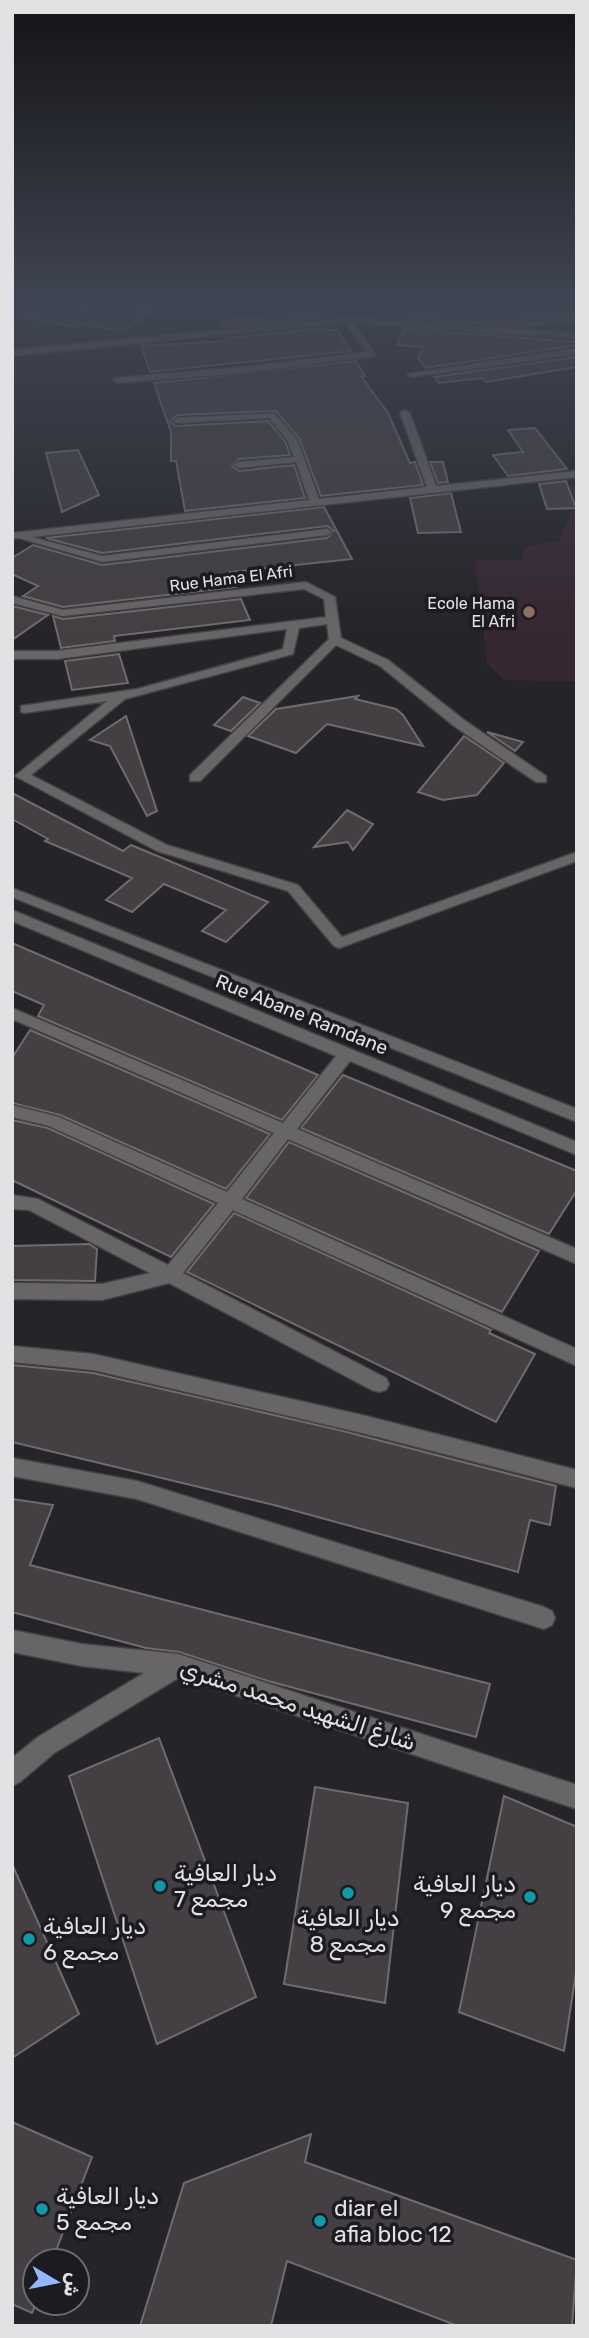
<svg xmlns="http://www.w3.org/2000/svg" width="589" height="2338" font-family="Rubik,Vazirmatn,sans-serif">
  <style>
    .education { fill: #362732 }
    .building { fill: #443f42; stroke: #716b6e; stroke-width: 2 }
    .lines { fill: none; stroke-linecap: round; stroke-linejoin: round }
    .minor-casing { stroke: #434246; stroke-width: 3 }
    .minor { fill: #686566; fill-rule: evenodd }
    .education-dot { fill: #8d6e63; stroke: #1c1b1f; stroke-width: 2.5 }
    .culture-dot { fill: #0f9aa8; stroke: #1c1b1f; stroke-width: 2.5 }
    .labels { text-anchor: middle; stroke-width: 7; stroke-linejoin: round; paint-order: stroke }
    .far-street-label { font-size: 16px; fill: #e2e1e4; stroke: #1c1b1f }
    .far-poi-label { font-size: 16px; fill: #e2e1e4; stroke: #1c1b1f; text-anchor: end }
    .street-label { font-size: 19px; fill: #e2e1e4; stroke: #1c1b1f }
    .near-street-label { font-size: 23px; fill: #e2e1e4; stroke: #1c1b1f }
    .near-poi-label { font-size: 23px; fill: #e2e1e4; stroke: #1c1b1f; text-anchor: start }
  </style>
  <rect width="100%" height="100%" fill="#252428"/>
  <path class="education" d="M 569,484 L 577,484 L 577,682 L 504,680 L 487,664 L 475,560 L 522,560 L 525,547 L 559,541 L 571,513 Z"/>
  <path class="building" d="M 12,302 L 59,302 L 84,306 L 90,302 L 111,302 L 154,309 L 123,331 L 80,324 L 75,327 L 12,315 Z
    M 417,302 L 559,302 L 574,313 L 517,321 L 515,326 L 409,318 Z
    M 318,314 L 320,318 L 223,327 L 221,320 Z
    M 325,328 L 326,330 L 338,330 L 351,351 L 150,372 L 141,346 L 227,341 L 226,338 Z
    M 404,329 L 577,342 L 577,345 L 426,368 L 418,358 L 423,347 L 397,345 Z
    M 577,357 L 577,367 L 486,382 L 482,378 L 439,383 L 434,377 Z
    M 356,361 L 365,376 L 361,376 L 388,413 L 410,463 L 415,462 L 423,485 L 321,496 L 299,438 L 276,411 L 178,415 L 170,421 L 175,426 L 268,421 L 285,441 L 290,455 L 239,459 L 232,466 L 239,471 L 294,465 L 305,498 L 185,511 L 176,461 L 171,461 L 171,432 L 154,383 Z
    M 535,428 L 567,469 L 508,476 L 493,455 L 523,452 L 508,430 Z
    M 78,450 L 99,495 L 62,512 L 46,453 Z
    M 430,462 L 443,462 L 448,482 L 438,483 Z
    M 566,481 L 576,508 L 547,509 L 539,484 Z
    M 451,493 L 461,532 L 418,533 L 410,498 Z
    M 324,507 L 352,559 L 230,572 L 236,587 L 63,607 L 23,596 L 38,586 L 12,574 L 12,558 L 33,545 L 102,565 L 327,538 L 334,531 L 327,526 L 102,553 L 46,538 Z
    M 241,599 L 250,620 L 114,636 L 115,641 L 61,648 L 53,616 L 63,619 Z
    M 12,606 L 48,615 L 12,640 Z
    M 119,654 L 128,683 L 72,690 L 65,661 Z
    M 358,696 L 355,699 L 396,709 L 403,715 L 423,746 L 327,724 L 296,753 L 248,736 L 276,709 Z
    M 243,697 L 260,703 L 231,731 L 214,725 Z
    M 126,716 L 157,811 L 147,816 L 110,746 L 90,740 Z
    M 487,732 L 523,742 L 515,751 Z
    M 464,736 L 504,763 L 477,795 L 443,800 L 418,792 Z
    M 12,793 L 123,851 L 131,845 L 268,902 L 226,942 L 202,931 L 226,910 L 164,884 L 132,912 L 106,900 L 132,878 L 45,841 L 48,839 L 12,819 Z
    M 347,810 L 373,824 L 353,850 L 348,842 L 314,847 Z
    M 12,943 L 318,1075 L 282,1120 L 38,1016 L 44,1005 L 12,991 Z
    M 30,1030 L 270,1134 L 226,1189 L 60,1115 L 12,1103 L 12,1058 Z
    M 343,1075 L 577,1171 L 577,1190 L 549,1234 L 301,1128 Z
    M 12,1120 L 48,1128 L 214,1204 L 171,1257 L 12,1180 Z
    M 289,1142 L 539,1251 L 502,1312 L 246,1198 Z
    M 234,1213 L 491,1330 L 489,1333 L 535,1354 L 496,1422 L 187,1272 Z
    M 89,1244 L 97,1249 L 95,1281 L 12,1280 L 12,1246 Z
    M 12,1365 L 93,1373 L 343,1431 L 556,1486 L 550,1525 L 530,1520 L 518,1572 L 274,1505 L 12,1442 Z
    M 12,1499 L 53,1505 L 30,1565 L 490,1684 L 476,1737 L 268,1681 L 179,1652 L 146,1648 L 12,1612 Z
    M 159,1738 L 256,1997 L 157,2044 L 69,1776 Z
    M 315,1787 L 408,1803 L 385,2003 L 284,1984 Z
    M 504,1796 L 577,1827 L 577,1966 L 564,2051 L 459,2012 Z
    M 12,1864 L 79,2014 L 12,2058 Z
    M 12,2122 L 92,2157 L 52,2261 L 35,2261 L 36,2303 L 32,2313 L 12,2304 Z
    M 311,2134 L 305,2162 L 577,2260 L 572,2326 L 458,2326 L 287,2261 L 271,2326 L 140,2326 L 184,2183 Z"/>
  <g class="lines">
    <defs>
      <path id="minor" d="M 132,302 L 197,302 L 164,307 Z
        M 577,315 L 577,320 L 521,327 L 517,324 Z
        M 354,317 L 577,333 L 577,339 L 354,323 L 376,356 L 243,373 L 116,383 L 113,378 L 243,367 L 367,352 L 345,323 L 12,356 L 12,350 Z
        M 577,348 L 577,354 L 412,377 L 407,374 Z
        M 405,410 L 410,413 L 436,486 L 577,471 L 577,477 L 32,537 L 102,556 L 327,529 L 332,532 L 327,535 L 102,562 L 19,538 L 12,539 L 12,533 L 309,500 L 296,462 L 239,468 L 234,465 L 239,462 L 294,457 L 287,440 L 269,418 L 175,423 L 173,421 L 178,418 L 274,413 L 297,439 L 319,499 L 427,487 L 400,413 Z
        M 306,582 L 335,597 L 341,638 L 388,660 L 464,720 L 546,776 L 546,782 L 536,782 L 454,726 L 380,666 L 336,645 L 200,781 L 190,781 L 190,775 L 329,639 L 327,624 L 299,628 L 293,654 L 125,699 L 31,775 L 167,845 L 298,885 L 342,937 L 577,852 L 577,861 L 339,948 L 334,946 L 288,891 L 157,851 L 15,776 L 107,701 L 25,713 L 21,712 L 21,706 L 137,689 L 283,649 L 287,629 L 57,659 L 12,659 L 12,651 L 57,651 L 326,617 L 324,599 L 304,589 L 63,616 L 12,603 L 12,596 L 63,610 Z
        M 12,888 L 577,1109 L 577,1122 L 12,897 Z
        M 12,910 L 577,1142 L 577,1155 L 350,1061 L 297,1129 L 577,1249 L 577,1264 L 288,1139 L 242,1199 L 577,1349 L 577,1366 L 233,1210 L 183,1273 L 386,1378 L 389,1384 L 386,1390 L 379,1392 L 372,1390 L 169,1283 L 102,1300 L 12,1299 L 12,1283 L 102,1284 L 150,1273 L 29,1210 L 12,1209 L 12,1195 L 38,1199 L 168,1265 L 218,1203 L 49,1126 L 12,1117 L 12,1105 L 59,1117 L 227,1192 L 274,1133 L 12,1019 L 12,1008 L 283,1123 L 336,1056 L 12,921 Z
        M 12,1346 L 93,1354 L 366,1416 L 577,1470 L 577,1488 L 366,1434 L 93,1370 L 12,1362 Z
        M 12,1458 L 137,1481 L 544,1607 L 552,1611 L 555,1618 L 552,1625 L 544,1629 L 137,1499 L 12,1476 Z
        M 12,1630 L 82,1644 L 178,1654 L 577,1785 L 577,1809 L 180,1677 L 54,1753 L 20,1782 L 12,1786 L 12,1758 L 38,1737 L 144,1673 L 82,1666 L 12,1652 Z"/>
    </defs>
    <use href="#minor" class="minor-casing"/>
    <use href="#minor" class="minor"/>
  </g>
  <linearGradient id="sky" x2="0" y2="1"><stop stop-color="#141416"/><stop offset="0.48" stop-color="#404553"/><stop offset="1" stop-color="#404553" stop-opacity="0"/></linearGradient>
  <rect width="589" height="629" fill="url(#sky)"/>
  <circle class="education-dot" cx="529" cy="612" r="7"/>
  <g class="culture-dot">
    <circle cx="160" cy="1886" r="7"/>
    <circle cx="348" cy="1893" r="7"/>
    <circle cx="530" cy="1897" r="7"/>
    <circle cx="29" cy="1939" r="7"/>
    <circle cx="42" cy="2209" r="7"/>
    <circle cx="320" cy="2221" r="7"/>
  </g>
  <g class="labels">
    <g class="far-street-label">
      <text transform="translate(231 578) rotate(-7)" y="6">Rue Hama El Afri</text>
    </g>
    <g class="far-poi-label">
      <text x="515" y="609">Ecole Hama<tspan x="515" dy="18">El Afri</tspan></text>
    </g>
    <g class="street-label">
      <text transform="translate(302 1014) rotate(22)" y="7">Rue Abane Ramdane</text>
    </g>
    <g class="near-street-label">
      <text transform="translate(298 1705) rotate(18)" y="8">شارغ الشهيد محمد مشري</text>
    </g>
    <g class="near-poi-label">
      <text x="174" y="1881">ديار العافية<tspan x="174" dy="26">مجمع 7</tspan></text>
      <text x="516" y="1892" text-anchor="end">ديار العافية<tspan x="516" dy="26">مجمع 9</tspan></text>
      <text x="348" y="1926" text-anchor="middle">ديار العافية<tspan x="348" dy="26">مجمع 8</tspan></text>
      <text x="43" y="1934">ديار العافية<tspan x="43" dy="26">مجمع 6</tspan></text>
      <text x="56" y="2204">ديار العافية<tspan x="56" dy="26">مجمع 5</tspan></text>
      <text x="334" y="2216">diar el<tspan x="334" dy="26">afia bloc 12</tspan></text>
    </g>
  </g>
  <rect width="589" height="2338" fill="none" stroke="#e2e1e4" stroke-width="28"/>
  <g transform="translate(56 2282) rotate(100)"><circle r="33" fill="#1c1b1f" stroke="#6b6a6e" stroke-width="2"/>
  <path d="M0-5L12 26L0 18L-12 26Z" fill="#93b7fd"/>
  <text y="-10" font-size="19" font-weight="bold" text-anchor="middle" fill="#e2e1e4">ش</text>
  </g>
</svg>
